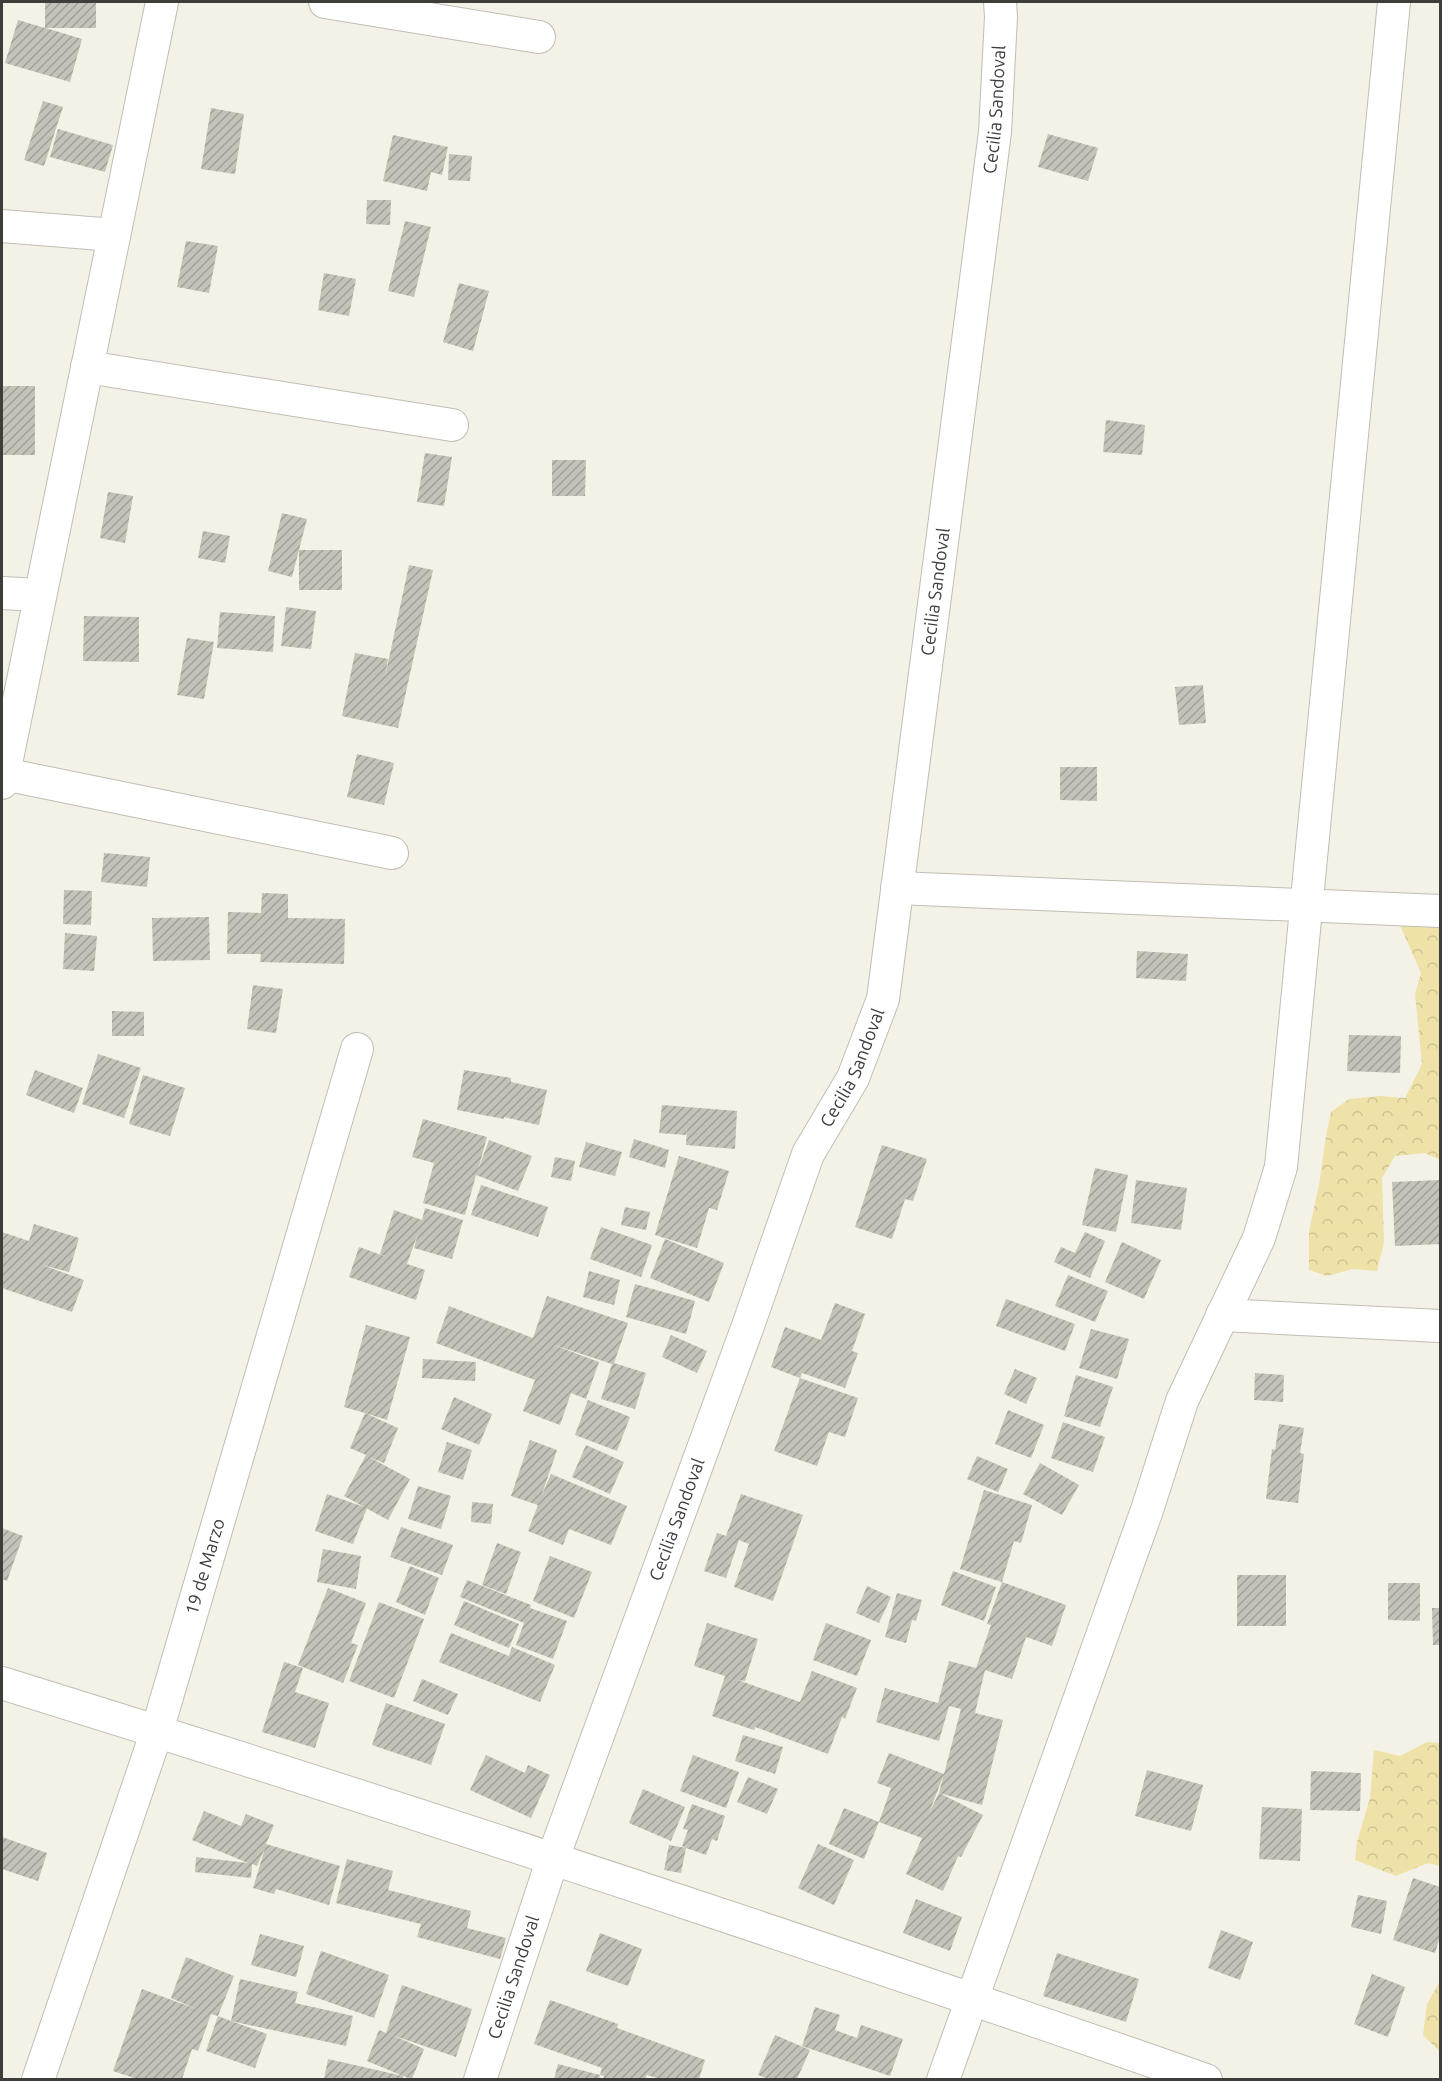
<svg xmlns="http://www.w3.org/2000/svg" width="1442" height="2081" font-family="Ubuntu,sans-serif">
  <style>
    .forest { fill: url(#forest-crowns) }
    .building { fill: url(#building-hatch) }
    .lines { fill: none; stroke-linecap: round; stroke-linejoin: round }
    .street-casing { stroke: #c0beb4; stroke-width: 34 }
    .street { stroke: #fff; stroke-width: 32 }
    .labels { text-anchor: middle; stroke-width: 4.5; stroke-linejoin: round; paint-order: stroke }
    .street-label { font-size: 18px; fill: #3e3d39; stroke: #f4f1e7 }
  </style>
  <defs>
    <pattern id="forest-crowns" width="20" height="18" patternUnits="userSpaceOnUse" patternTransform="scale(1.5)"><rect width="20" height="18" fill="#efe2a9"/><path d="M2 6a3 3 0 1 1 6 0M12 15a3 3 0 1 1 6 0" fill="none" stroke="#cec392"/></pattern>
    <pattern id="building-hatch" width="6" height="6" patternUnits="userSpaceOnUse" patternTransform="scale(1.5)"><rect width="6" height="6" fill="#c5c3b9"/><path d="M-1 1l2-2M0 6l6-6M5 7l2-2" fill="none" stroke="#a1a097"/></pattern>
  </defs>
  <rect width="100%" height="100%" fill="#f4f1e7"/>
  <path class="forest" d="M 1440,912 L 1440,1160 L 1425,1153 L 1395,1156 L 1382,1178 L 1384,1242 L 1377,1271 L 1353,1269 L 1327,1276 L 1309,1270 L 1309,1231 L 1319,1185 L 1326,1136 L 1331,1112 L 1349,1099 L 1380,1096 L 1405,1098 L 1422,1064 L 1415,994 L 1421,973 L 1399,923 Z
    M 1427,1742 L 1440,1743 L 1440,1866 L 1428,1863 L 1396,1876 L 1355,1860 L 1357,1842 L 1370,1798 L 1374,1750 L 1400,1756 Z
    M 1440,1981 L 1440,2052 L 1423,2035 L 1427,2004 Z"/>
  <path class="building" d="M 45,2 L 96,2 L 96,28 L 46,28 L 82,39 L 70,82 L 5,63 L 18,20 L 45,28 Z
    M 43,101 L 63,107 L 44,166 L 24,160 Z
    M 211,108 L 244,114 L 235,174 L 201,169 Z
    M 58,129 L 113,145 L 105,172 L 50,157 Z
    M 1048,134 L 1098,148 L 1088,181 L 1038,167 Z
    M 393,135 L 448,147 L 442,175 L 431,172 L 427,191 L 383,181 Z
    M 449,154 L 472,156 L 470,181 L 448,180 Z
    M 367,200 L 391,200 L 390,225 L 366,224 Z
    M 405,221 L 431,227 L 414,297 L 388,291 Z
    M 186,241 L 218,246 L 209,293 L 177,287 Z
    M 324,273 L 356,279 L 349,316 L 318,310 Z
    M 459,283 L 489,291 L 473,351 L 443,342 Z
    M 2,386 L 35,386 L 35,455 L 2,455 Z
    M 1106,420 L 1145,425 L 1142,455 L 1103,452 Z
    M 425,453 L 452,457 L 444,506 L 417,502 Z
    M 552,460 L 586,460 L 585,496 L 552,496 Z
    M 108,492 L 133,496 L 125,543 L 100,538 Z
    M 282,513 L 307,519 L 292,577 L 268,571 Z
    M 203,531 L 230,536 L 225,563 L 198,558 Z
    M 299,550 L 342,550 L 342,590 L 299,590 Z
    M 409,565 L 433,570 L 398,728 L 342,716 L 355,653 L 388,659 L 385,677 Z
    M 286,607 L 316,611 L 311,649 L 281,646 Z
    M 220,612 L 275,616 L 273,652 L 217,648 Z
    M 84,616 L 139,617 L 139,662 L 83,661 Z
    M 187,638 L 214,642 L 204,699 L 177,695 Z
    M 1203,685 L 1206,723 L 1179,725 L 1175,687 Z
    M 357,754 L 394,763 L 384,805 L 347,797 Z
    M 1060,767 L 1097,767 L 1097,801 L 1060,800 Z
    M 104,853 L 150,857 L 147,887 L 101,882 Z
    M 64,890 L 92,891 L 91,925 L 63,924 Z
    M 262,893 L 288,894 L 288,918 L 345,919 L 344,964 L 260,962 L 261,954 L 227,954 L 228,912 L 261,913 Z
    M 209,917 L 210,960 L 153,961 L 152,918 Z
    M 65,933 L 97,936 L 94,971 L 63,969 Z
    M 1137,951 L 1188,954 L 1186,981 L 1136,978 Z
    M 253,985 L 283,989 L 276,1033 L 247,1029 Z
    M 112,1011 L 144,1012 L 144,1036 L 112,1036 Z
    M 1349,1035 L 1401,1036 L 1400,1073 L 1347,1071 Z
    M 98,1054 L 141,1068 L 124,1118 L 82,1104 Z
    M 35,1070 L 83,1088 L 74,1113 L 26,1095 Z
    M 464,1070 L 511,1078 L 511,1082 L 547,1090 L 539,1125 L 504,1117 L 504,1119 L 457,1110 Z
    M 143,1075 L 185,1088 L 170,1136 L 129,1124 Z
    M 662,1105 L 737,1111 L 735,1149 L 686,1145 L 687,1127 L 686,1135 L 659,1133 Z
    M 423,1119 L 487,1137 L 478,1170 L 489,1140 L 532,1156 L 518,1191 L 476,1175 L 465,1215 L 423,1203 L 434,1163 L 412,1157 Z
    M 634,1139 L 669,1150 L 665,1168 L 629,1157 Z
    M 586,1142 L 622,1152 L 615,1176 L 579,1167 Z
    M 882,1145 L 927,1159 L 913,1201 L 905,1199 L 892,1239 L 855,1227 Z
    M 679,1156 L 729,1171 L 717,1210 L 709,1208 L 697,1248 L 655,1235 Z
    M 555,1157 L 575,1161 L 571,1181 L 551,1177 Z
    M 1095,1168 L 1128,1175 L 1116,1232 L 1082,1225 Z
    M 1136,1180 L 1187,1188 L 1181,1230 L 1131,1223 Z
    M 1440,1180 L 1440,1244 L 1395,1246 L 1392,1182 Z
    M 481,1185 L 548,1207 L 538,1237 L 471,1215 Z
    M 625,1207 L 650,1212 L 646,1230 L 621,1225 Z
    M 425,1208 L 463,1220 L 452,1259 L 414,1248 L 418,1233 L 407,1264 L 425,1270 L 416,1300 L 349,1277 L 359,1247 L 387,1257 L 380,1254 L 394,1210 L 422,1220 Z
    M 34,1224 L 79,1238 L 69,1272 L 42,1265 L 84,1280 L 72,1312 L 2,1288 L 2,1232 L 29,1241 Z
    M 601,1227 L 652,1245 L 641,1277 L 590,1259 Z
    M 1085,1232 L 1105,1241 L 1090,1278 L 1054,1262 L 1061,1247 L 1075,1253 Z
    M 665,1239 L 724,1263 L 709,1302 L 650,1278 Z
    M 1122,1242 L 1161,1260 L 1144,1299 L 1105,1282 Z
    M 589,1271 L 620,1280 L 614,1305 L 583,1297 Z
    M 1068,1275 L 1108,1291 L 1095,1322 L 1055,1306 Z
    M 635,1284 L 695,1301 L 686,1334 L 626,1317 Z
    M 547,1296 L 628,1323 L 614,1363 L 646,1373 L 635,1409 L 601,1399 L 612,1364 L 551,1344 L 599,1362 L 586,1399 L 571,1393 L 560,1425 L 523,1411 L 535,1380 L 436,1343 L 449,1306 L 533,1338 Z
    M 1006,1299 L 1075,1324 L 1065,1351 L 996,1326 Z
    M 835,1303 L 865,1314 L 852,1351 L 858,1353 L 845,1388 L 802,1373 L 800,1378 L 771,1367 L 785,1327 L 821,1340 Z
    M 366,1325 L 410,1337 L 387,1420 L 365,1413 L 398,1428 L 384,1463 L 369,1457 L 410,1479 L 388,1520 L 344,1496 L 366,1455 L 350,1448 L 365,1413 L 344,1407 Z
    M 1091,1329 L 1129,1339 L 1117,1379 L 1079,1368 Z
    M 671,1335 L 707,1351 L 697,1373 L 662,1357 Z
    M 423,1359 L 476,1362 L 475,1381 L 422,1378 Z
    M 1015,1369 L 1037,1378 L 1026,1404 L 1004,1394 Z
    M 1255,1373 L 1284,1375 L 1283,1402 L 1254,1400 Z
    M 1076,1375 L 1113,1387 L 1100,1427 L 1064,1416 Z
    M 800,1378 L 858,1398 L 845,1437 L 829,1432 L 817,1466 L 774,1451 Z
    M 454,1397 L 492,1414 L 479,1445 L 441,1429 Z
    M 588,1400 L 630,1417 L 617,1451 L 575,1435 Z
    M 1008,1410 L 1044,1425 L 1031,1458 L 995,1444 Z
    M 1063,1422 L 1105,1437 L 1093,1472 L 1051,1458 Z
    M 1279,1424 L 1304,1428 L 1300,1453 L 1304,1454 L 1298,1503 L 1266,1499 L 1272,1449 L 1275,1450 Z
    M 530,1440 L 557,1450 L 541,1497 L 551,1474 L 627,1506 L 611,1545 L 569,1529 L 563,1545 L 528,1531 L 538,1505 L 511,1496 Z
    M 447,1442 L 472,1450 L 463,1480 L 438,1472 Z
    M 586,1445 L 624,1462 L 610,1494 L 572,1477 Z
    M 977,1456 L 1008,1469 L 998,1492 L 967,1479 Z
    M 1040,1463 L 1079,1485 L 1062,1515 L 1023,1494 Z
    M 418,1486 L 451,1496 L 441,1529 L 408,1519 Z
    M 984,1490 L 1032,1505 L 1021,1543 L 1014,1541 L 1002,1582 L 960,1569 Z
    M 327,1494 L 367,1508 L 353,1544 L 315,1531 Z
    M 741,1494 L 803,1515 L 773,1601 L 734,1587 L 749,1544 L 739,1540 L 726,1578 L 704,1571 L 717,1533 L 726,1536 Z
    M 472,1502 L 493,1504 L 491,1524 L 471,1522 Z
    M 401,1527 L 453,1545 L 442,1575 L 390,1557 Z
    M 2,1528 L 23,1536 L 7,1581 L 2,1579 Z
    M 497,1543 L 521,1552 L 506,1594 L 482,1585 Z
    M 323,1549 L 361,1556 L 356,1589 L 317,1582 Z
    M 550,1556 L 592,1572 L 574,1618 L 533,1601 Z
    M 410,1566 L 439,1578 L 425,1615 L 396,1602 Z
    M 953,1571 L 996,1587 L 984,1621 L 941,1605 Z
    M 1237,1575 L 1286,1575 L 1286,1626 L 1237,1626 Z
    M 467,1580 L 531,1605 L 530,1608 L 567,1621 L 553,1659 L 516,1645 L 524,1623 L 460,1597 Z
    M 1002,1582 L 1066,1605 L 1052,1646 L 1026,1637 L 1012,1679 L 985,1670 L 975,1713 L 1003,1720 L 982,1805 L 939,1793 L 961,1709 L 949,1706 L 939,1741 L 876,1722 L 885,1688 L 938,1703 L 949,1661 L 976,1668 L 991,1625 L 987,1624 Z
    M 1388,1583 L 1420,1583 L 1420,1621 L 1388,1620 Z
    M 867,1586 L 891,1597 L 879,1623 L 856,1613 Z
    M 328,1588 L 366,1603 L 351,1643 L 358,1645 L 343,1683 L 298,1665 Z
    M 897,1593 L 922,1600 L 916,1621 L 912,1620 L 906,1643 L 885,1637 Z
    M 464,1601 L 519,1624 L 509,1648 L 454,1625 Z
    M 379,1602 L 424,1619 L 394,1698 L 349,1681 Z
    M 1432,1608 L 1440,1608 L 1440,1645 L 1433,1645 Z
    M 707,1623 L 758,1639 L 745,1681 L 738,1680 L 800,1702 L 812,1671 L 857,1688 L 845,1719 L 842,1717 L 828,1754 L 755,1727 L 754,1730 L 712,1716 L 725,1676 L 694,1666 Z
    M 826,1623 L 871,1640 L 857,1676 L 813,1660 Z
    M 451,1633 L 509,1656 L 512,1647 L 555,1665 L 540,1702 L 439,1662 Z
    M 284,1662 L 303,1668 L 295,1692 L 329,1703 L 315,1748 L 262,1732 Z
    M 422,1679 L 458,1694 L 448,1715 L 413,1701 Z
    M 386,1703 L 445,1724 L 431,1765 L 372,1745 Z
    M 743,1735 L 783,1747 L 775,1774 L 735,1761 Z
    M 889,1753 L 944,1774 L 929,1813 L 939,1793 L 983,1815 L 961,1857 L 958,1856 L 943,1891 L 906,1874 L 922,1838 L 879,1822 L 891,1788 L 877,1783 Z
    M 486,1755 L 525,1773 L 528,1765 L 550,1775 L 531,1818 L 470,1790 Z
    M 693,1755 L 739,1772 L 726,1808 L 680,1791 Z
    M 1147,1770 L 1203,1785 L 1191,1831 L 1135,1816 Z
    M 1311,1771 L 1361,1773 L 1360,1811 L 1310,1810 Z
    M 748,1777 L 778,1789 L 767,1814 L 737,1802 Z
    M 643,1789 L 685,1807 L 671,1841 L 629,1823 Z
    M 692,1804 L 725,1816 L 717,1841 L 712,1839 L 706,1855 L 686,1848 L 681,1873 L 664,1870 L 669,1845 L 686,1848 L 682,1846 L 688,1830 L 683,1829 Z
    M 1262,1807 L 1302,1809 L 1300,1861 L 1259,1859 Z
    M 844,1808 L 879,1822 L 864,1859 L 829,1844 Z
    M 204,1811 L 241,1826 L 246,1814 L 274,1825 L 266,1844 L 340,1866 L 329,1905 L 276,1889 L 274,1894 L 253,1888 L 265,1848 L 257,1866 L 252,1864 L 251,1878 L 195,1872 L 196,1857 L 248,1863 L 192,1840 Z
    M 2,1837 L 47,1853 L 38,1881 L 2,1869 Z
    M 818,1844 L 854,1860 L 834,1905 L 798,1888 Z
    M 347,1859 L 393,1871 L 388,1890 L 471,1911 L 467,1928 L 506,1938 L 500,1959 L 417,1937 L 421,1924 L 336,1903 Z
    M 1413,1878 L 1440,1887 L 1440,1937 L 1435,1953 L 1393,1940 Z
    M 1358,1895 L 1387,1901 L 1381,1934 L 1351,1927 Z
    M 916,1899 L 962,1917 L 950,1951 L 903,1933 Z
    M 1221,1930 L 1253,1942 L 1240,1980 L 1208,1968 Z
    M 600,1933 L 642,1949 L 628,1986 L 586,1971 Z
    M 260,1934 L 304,1946 L 296,1977 L 251,1965 Z
    M 321,1951 L 389,1975 L 374,2018 L 306,1994 Z
    M 1057,1953 L 1139,1979 L 1126,2022 L 1043,1996 Z
    M 186,1957 L 234,1976 L 218,2016 L 211,2014 L 198,2051 L 192,2049 L 182,2079 L 137,2079 L 113,2071 L 142,1989 L 196,2009 L 171,1998 Z
    M 1372,1974 L 1405,1987 L 1388,2037 L 1354,2024 Z
    M 240,1979 L 298,1992 L 295,2003 L 353,2016 L 346,2046 L 231,2021 L 267,2034 L 255,2068 L 206,2051 L 218,2016 L 231,2021 Z
    M 402,1985 L 472,2009 L 456,2057 L 392,2035 L 424,2049 L 412,2079 L 403,2076 L 403,2079 L 324,2079 L 328,2059 L 403,2076 L 367,2061 L 379,2030 L 386,2033 Z
    M 550,2000 L 618,2024 L 617,2028 L 705,2060 L 699,2079 L 660,2079 L 647,2075 L 645,2079 L 603,2079 L 604,2076 L 600,2075 L 602,2068 L 534,2044 Z
    M 815,2007 L 840,2015 L 835,2030 L 857,2038 L 861,2025 L 903,2039 L 890,2076 L 802,2046 Z
    M 775,2035 L 810,2050 L 797,2079 L 769,2079 L 758,2075 Z
    M 558,2064 L 600,2075 L 599,2079 L 554,2079 Z"/>
  <g class="lines">
    <defs>
      <g id="street">
        <path d="M 325,2 L 539,37"/>
        <path d="M 2,226 L 114,235"/>
        <path d="M 87,367 L 452,425"/>
        <path d="M 2,593 L 40,595"/>
        <path d="M 4,774 L 392,853"/>
        <path d="M 2,783 L 162,2"/>
        <path d="M 897,888 L 1440,911"/>
        <path d="M 1222,1315 L 1440,1326"/>
        <path d="M 2,1683 C 405,1808 807,1941 1206,2080"/>
        <path id="s1" d="M 38,2080 L 157,1731 L 357,1049"/>
        <path id="s2" d="M 480,2080 L 553,1858 L 749,1323 L 808,1154 L 853,1078 L 883,999 L 995,132 L 1001,17 L 1000,2"/>
        <path d="M 943,2080 L 1147,1510 L 1182,1401 L 1259,1238 L 1281,1167 L 1394,2"/>
      </g>
    </defs>
    <use href="#street" class="street-casing"/>
    <use href="#street" class="street"/>
  </g>
  <g class="labels">
    <g class="street-label">
      <text dy="6" stroke="none"><textPath href="#s2" startOffset="2052">Cecilia Sandoval</textPath></text>
      <text dy="6" stroke="none"><textPath href="#s2" startOffset="1566">Cecilia Sandoval</textPath></text>
      <text dy="6" stroke="none"><textPath href="#s2" startOffset="1080">Cecilia Sandoval</textPath></text>
      <text dy="6" stroke="none"><textPath href="#s2" startOffset="594">Cecilia Sandoval</textPath></text>
      <text dy="6" stroke="none"><textPath href="#s1" startOffset="540">19 de Marzo</textPath></text>
      <text dy="6" stroke="none"><textPath href="#s2" startOffset="108">Cecilia Sandoval</textPath></text>
    </g>
  </g>
  <rect width="1442" height="2081" fill="none" stroke="#3e3d39" stroke-width="6"/>
</svg>
